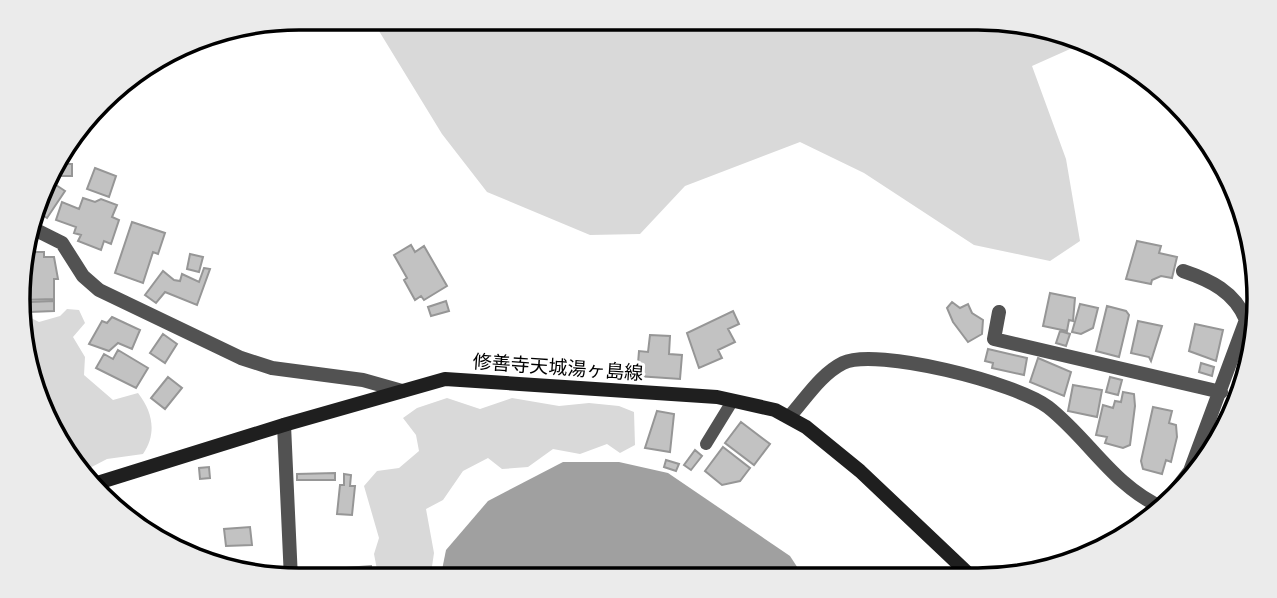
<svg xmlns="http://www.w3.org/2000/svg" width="1277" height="598" font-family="Raleway,'Noto Sans JP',sans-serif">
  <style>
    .green { fill: #d9d9d9 }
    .water { fill: #a0a0a0 }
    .building { fill: #c2c2c2; stroke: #969696; stroke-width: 2 }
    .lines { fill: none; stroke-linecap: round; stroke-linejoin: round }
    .lane { stroke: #525252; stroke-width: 12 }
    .street { stroke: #525252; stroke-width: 14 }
    .secondary { stroke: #1f1f1f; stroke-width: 14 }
    .labels { text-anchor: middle; stroke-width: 6; stroke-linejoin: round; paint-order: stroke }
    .street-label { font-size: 19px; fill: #000; stroke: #fff }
    .rim { fill: none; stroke: #000; stroke-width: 3.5 }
  </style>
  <rect width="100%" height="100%" fill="#fff"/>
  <path class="green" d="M 358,18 L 978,18 L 1086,39 L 1088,41 L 1032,66 L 1066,159 L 1080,241 L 1050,261 L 974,245 L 864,173 L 800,142 L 685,186 L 640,234 L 590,235 L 487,192 L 442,134 L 379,31 Z
    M 67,309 L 79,310 L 85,323 L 73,337 L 85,357 L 84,375 L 113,400 L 138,393 C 153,412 157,434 143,454 L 107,459 L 82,472 L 47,424 L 20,336 L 21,313 L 39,322 L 60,316 Z
    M 447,398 L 480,409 L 512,398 L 559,406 L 589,403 L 619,406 L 634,412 L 635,445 L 620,453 L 607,444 L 580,454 L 553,449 L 528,467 L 502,469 L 488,458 L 463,471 L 443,500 L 426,509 L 434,553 L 430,580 L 379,580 L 374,554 L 379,538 L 364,486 L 377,471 L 399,468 L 419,451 L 416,435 L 403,418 L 417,408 Z"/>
  <path class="water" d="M 563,462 L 619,462 L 668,473 L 790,556 L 805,579 L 440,580 L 446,550 L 488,501 Z"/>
  <path class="building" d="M 60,164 L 72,164 L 72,176 L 60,176 Z
    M 95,168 L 116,176 L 109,197 L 87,189 Z
    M 53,183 L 65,191 L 47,218 L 36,211 Z
    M 83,198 L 95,202 L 101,199 L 117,205 L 112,217 L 119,220 L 111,244 L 104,241 L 101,250 L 78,241 L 81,235 L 74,233 L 76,227 L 56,220 L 62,202 L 79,209 Z
    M 132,222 L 165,233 L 158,254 L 153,252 L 143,283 L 115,273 Z
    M 24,241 L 24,246 L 34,246 L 34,252 L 44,252 L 44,257 L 54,257 L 58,279 L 54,279 L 54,299 L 21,300 Z
    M 1137,241 L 1161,246 L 1159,253 L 1177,257 L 1172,278 L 1161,276 L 1152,280 L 1151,284 L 1126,279 Z
    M 411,245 L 415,252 L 424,246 L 447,286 L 424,300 L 421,296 L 415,300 L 404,280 L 407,278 L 394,255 Z
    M 190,254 L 203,257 L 199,272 L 187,269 Z
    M 204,268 L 210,269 L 197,305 L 165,292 L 156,303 L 145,295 L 163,271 L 174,280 L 180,281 L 182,274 L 199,282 Z
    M 1050,293 L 1075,298 L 1073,321 L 1069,320 L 1067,331 L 1043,326 Z
    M 54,301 L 54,311 L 30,312 L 30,302 Z
    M 446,301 L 449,311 L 431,316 L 428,307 Z
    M 952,302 L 960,308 L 968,304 L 972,313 L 983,320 L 982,334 L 968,342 L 953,322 L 947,308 Z
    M 1080,304 L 1098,308 L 1093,328 L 1081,334 L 1072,332 Z
    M 1107,306 L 1126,311 L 1129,315 L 1119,357 L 1096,351 Z
    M 733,311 L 739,324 L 728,329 L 735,342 L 718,350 L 722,358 L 699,368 L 687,333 Z
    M 112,317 L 140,330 L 132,349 L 118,343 L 109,351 L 89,344 L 102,321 L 107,323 Z
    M 1138,321 L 1162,326 L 1151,361 L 1149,357 L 1131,353 Z
    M 1195,324 L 1223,330 L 1216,361 L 1189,351 Z
    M 1060,331 L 1070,334 L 1066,346 L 1056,343 Z
    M 163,334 L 177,344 L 165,363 L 150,353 Z
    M 650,335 L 670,336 L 669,354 L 682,355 L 680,379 L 637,376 L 639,351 L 648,352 Z
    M 988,349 L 1027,358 L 1024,375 L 992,368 L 993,363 L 985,361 Z
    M 118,350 L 148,368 L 136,388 L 96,368 L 104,354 L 113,359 Z
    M 1038,358 L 1071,372 L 1064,396 L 1030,382 Z
    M 1201,363 L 1214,367 L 1212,376 L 1199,372 Z
    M 168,377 L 182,388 L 165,409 L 151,398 Z
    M 1110,377 L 1122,380 L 1118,395 L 1106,392 Z
    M 1073,385 L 1102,390 L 1097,417 L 1068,411 Z
    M 1123,392 L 1134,394 L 1135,406 L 1130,445 L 1123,448 L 1105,443 L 1107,437 L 1096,435 L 1103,405 L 1113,408 L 1115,401 L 1121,402 Z
    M 1153,407 L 1172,411 L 1169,423 L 1176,425 L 1177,437 L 1171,462 L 1166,460 L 1162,474 L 1143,469 L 1141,461 Z
    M 657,411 L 674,414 L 670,452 L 645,448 Z
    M 741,422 L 770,444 L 754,465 L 725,443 Z
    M 723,447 L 750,468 L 740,481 L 722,485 L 705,471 Z
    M 695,450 L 702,456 L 691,470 L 684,465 Z
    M 666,460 L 679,464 L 676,471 L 664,467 Z
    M 209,467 L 210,478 L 200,479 L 199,468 Z
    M 335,473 L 335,480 L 297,480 L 297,474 Z
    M 344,474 L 351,475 L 350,486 L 355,486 L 352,515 L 337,514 L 340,485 L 344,485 Z
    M 250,527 L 252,545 L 226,546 L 224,529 Z
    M 371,566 L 372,580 L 348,580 L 347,568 Z
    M 331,568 L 341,568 L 341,577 L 332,577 Z
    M 339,577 L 340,580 L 307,580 L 307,578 Z"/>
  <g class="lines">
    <path class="lane" d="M 706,444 L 733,400"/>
    <path class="street" d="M 30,227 L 62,243 L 83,276 L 99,290 L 241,358 L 272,368 L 363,380 L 402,391
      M 999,312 L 994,339 L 1221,392
      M 790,416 C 806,398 821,374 843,363 C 876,347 1017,383 1048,407 C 1089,439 1113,486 1163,508
      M 284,425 L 291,579
      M 1154,518 L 1190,471 L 1246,320 C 1235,292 1210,280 1183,271"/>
    <path class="secondary" d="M 91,485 L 287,424 L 445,379 L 717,397 L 775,410 L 806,427 L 860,471 L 973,578"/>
  </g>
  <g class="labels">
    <g class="street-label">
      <text transform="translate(558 367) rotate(4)" y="7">修善寺天城湯ヶ島線</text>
    </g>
  </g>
  <path d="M0 0H1277V598H0ZM299 30H978A269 269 0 0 1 1247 299V299A269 269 0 0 1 978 568H299A269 269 0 0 1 30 299V299A269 269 0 0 1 299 30Z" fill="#ebebeb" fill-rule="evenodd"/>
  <path class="rim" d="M299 30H978A269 269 0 0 1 1247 299V299A269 269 0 0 1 978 568H299A269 269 0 0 1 30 299V299A269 269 0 0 1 299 30Z"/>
</svg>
